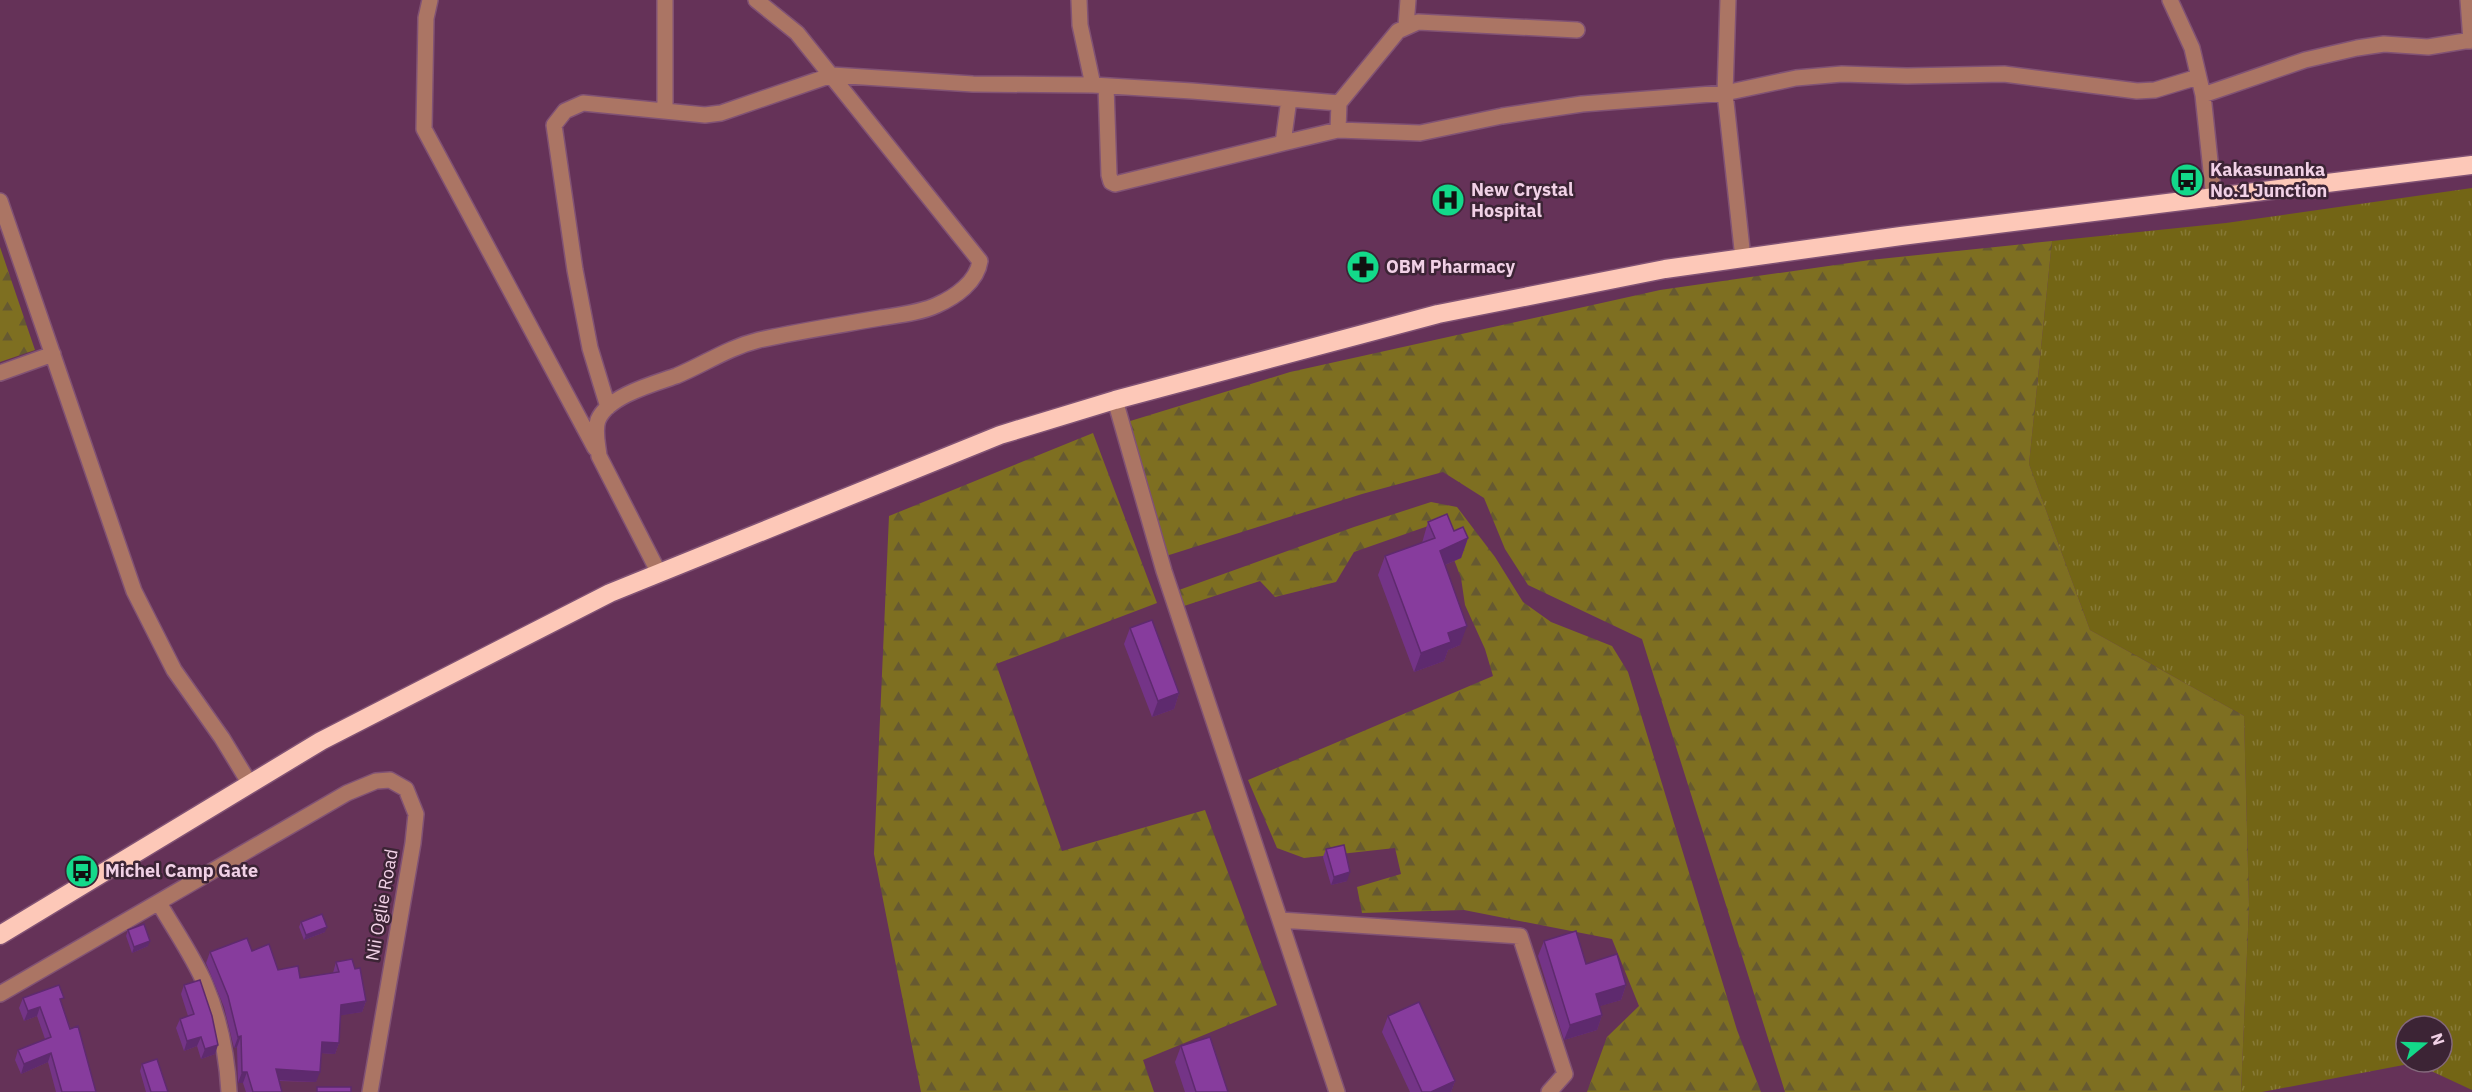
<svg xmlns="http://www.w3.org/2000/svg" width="2472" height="1092" font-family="'IBM Plex Sans',sans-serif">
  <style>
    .grass { fill: url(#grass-tufts); fill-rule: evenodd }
    .forest { fill: url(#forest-firs) }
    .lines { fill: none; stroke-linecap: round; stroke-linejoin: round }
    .minor-casing { stroke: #815274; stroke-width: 18 }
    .highway-casing { stroke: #815274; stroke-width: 21 }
    .minor { stroke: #ab7564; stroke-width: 15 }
    .highway { stroke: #fdc8b8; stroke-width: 18 }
    .wall { fill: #743487 }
    .shaded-wall { fill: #5e2a6e }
    .building { fill: #873c9d; stroke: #5e2a6e; stroke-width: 1.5 }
    .labels { text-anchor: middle; stroke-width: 5; stroke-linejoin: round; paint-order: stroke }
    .poi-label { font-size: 18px; font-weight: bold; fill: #f1d1e6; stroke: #3c2435; text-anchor: start }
    .street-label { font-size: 18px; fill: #f1d1e6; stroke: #3c2435 }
  </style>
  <defs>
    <pattern id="grass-tufts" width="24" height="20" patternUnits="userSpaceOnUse" patternTransform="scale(1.5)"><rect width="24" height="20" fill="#736515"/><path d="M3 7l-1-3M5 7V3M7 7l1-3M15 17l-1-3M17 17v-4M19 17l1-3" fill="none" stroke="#877a37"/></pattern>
    <pattern id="forest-firs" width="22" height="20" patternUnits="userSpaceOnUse" patternTransform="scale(1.5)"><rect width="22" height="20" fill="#7e6f21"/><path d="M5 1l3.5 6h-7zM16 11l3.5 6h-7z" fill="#665931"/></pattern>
  </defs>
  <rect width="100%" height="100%" fill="#653258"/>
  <path class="grass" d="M 2472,188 L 2472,1090 L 2414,1063 L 2262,1092 L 2241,1092 L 2249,906 L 2244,716 L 2090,630 L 2029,464 L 2052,241 L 2226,223 ZM 2406,1026 L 2442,1026 L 2442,1062 L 2406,1062 Z"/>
  <path class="forest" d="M 2052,241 L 2029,464 L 2090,630 L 2244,716 L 2249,906 L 2241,1092 L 1785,1092 L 1642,639 L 1528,585 L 1505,549 L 1484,498 L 1443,472 L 1362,494 L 1166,556 L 1127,422 L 1290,372 L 1660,290 L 1870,260 Z
    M 0,247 L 35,350 L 0,362 Z
    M 1093,433 L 1157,603 L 996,664 L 1062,851 L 1205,810 L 1277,1005 L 1143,1060 L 1154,1092 L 921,1092 L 874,854 L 889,516 Z
    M 1431,502 L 1457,507 L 1495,557 L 1523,602 L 1551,622 L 1612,646 L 1628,672 L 1737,1030 L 1761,1092 L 1587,1092 L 1607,1037 L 1639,1006 L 1612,939 L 1464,910 L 1362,913 L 1357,887 L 1401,874 L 1395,848 L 1304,858 L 1277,848 L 1248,780 L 1493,676 L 1485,649 L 1465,605 L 1461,578 L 1442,528 L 1431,525 L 1354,552 L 1336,582 L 1275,597 L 1260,581 L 1184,606 L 1179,590 L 1354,527 Z"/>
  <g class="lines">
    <defs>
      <path id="minor" d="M 430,0 L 426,18 L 424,129 L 595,448
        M 665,0 L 665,111
        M 1079,0 L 1080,25 L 1093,85
        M 1728,0 L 1725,93 L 1743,258
        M 2170,0 L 2192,48 L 2203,95 L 2214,199
        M 2468,0 L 2471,41
        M 1406,26 L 1408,0
        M 1106,86 L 1109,175 L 1111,182 L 1115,184 L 1283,143 L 1289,99
        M 2203,95 L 2305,60 L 2357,48 L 2384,44 L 2428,47 L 2472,40
        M 1339,103 L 1398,31 L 1418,22 L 1577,30
        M 1283,143 L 1338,130
        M 0,201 L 134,591 L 174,670 L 222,738 L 250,784
        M 0,373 L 53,354
        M 1115,400 L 1164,571 L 1337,1092
        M 608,407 L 590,348 L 575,270 L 554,125 L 565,111 L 583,103 L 705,115 L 721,113 L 832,75 L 973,84 L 1093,85 L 1192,91 L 1339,103 L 1338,130 L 1420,133 L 1502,116 L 1582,104 L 1725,93 L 1796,78 L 1842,74 L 1907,76 L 2004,74 L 2137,91 L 2155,90 L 2198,77
        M 659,573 L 599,456 C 598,445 594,431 598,420 C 608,396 653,384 676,376 C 705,364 727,348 759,340 C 799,331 840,325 880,318 C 898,315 920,313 937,305 C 955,297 977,282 980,261 L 797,33 L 756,0
        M 159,903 C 174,929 193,956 205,984 C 219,1017 227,1056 229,1092
        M 1280,920 L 1520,936 L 1565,1074 L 1549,1092
        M 0,994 L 347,793 L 376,781 L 390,780 L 406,789 L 416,814 L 413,843 L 370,1092"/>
      <path id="highway" d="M 0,935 L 321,741 L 610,593 L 1000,435 L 1115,400 L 1438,314 L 1665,269 L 1901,236 L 2472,165"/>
    </defs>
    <use href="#minor" class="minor-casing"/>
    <use href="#highway" class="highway-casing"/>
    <use href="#minor" class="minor"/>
    <use href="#highway" class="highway"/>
  </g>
  <path class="wall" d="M 1428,522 L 1454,531 L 1468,538 L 1461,558 L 1445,565 L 1460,645 L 1448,650 L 1444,661 L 1414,672 L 1378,575 L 1385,556 L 1422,543 Z
    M 1130,628 L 1179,693 L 1174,709 L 1152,717 L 1124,644 Z
    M 1326,849 L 1347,881 L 1331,885 L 1323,857 Z
    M 301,922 L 325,932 L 304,940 L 299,927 Z
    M 128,930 L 148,946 L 132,953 L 126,936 Z
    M 1544,941 L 1626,985 L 1621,1000 L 1599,1006 L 1602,1015 L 1597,1030 L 1564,1040 L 1538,956 Z
    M 252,951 L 278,970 L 300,978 L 333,973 L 336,962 L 355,969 L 366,1001 L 362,1012 L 340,1015 L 339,1043 L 335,1054 L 321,1053 L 316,1082 L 279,1081 L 282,1092 L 246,1092 L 243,1083 L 238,1083 L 237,1047 L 234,1048 L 224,1007 L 206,963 L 210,952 Z
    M 184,985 L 215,1054 L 201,1059 L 197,1046 L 184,1051 L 176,1028 L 180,1019 L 188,1016 L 181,994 Z
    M 23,998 L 61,1004 L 96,1092 L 56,1092 L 48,1062 L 21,1074 L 15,1060 L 18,1050 L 45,1039 L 37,1016 L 24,1021 L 19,1008 Z
    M 1388,1016 L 1455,1081 L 1451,1092 L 1410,1092 L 1382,1032 Z
    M 1181,1046 L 1228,1092 L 1185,1092 L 1175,1062 Z
    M 142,1064 L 168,1092 L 146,1092 L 140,1071 Z"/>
  <path class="shaded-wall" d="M 1468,538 L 1461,558 L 1433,570 L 1440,551 Z
    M 1467,626 L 1460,645 L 1448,650 L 1444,661 L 1414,672 L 1421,653 L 1448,633 Z
    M 1179,693 L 1174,709 L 1152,717 L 1158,701 Z
    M 1350,872 L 1347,881 L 1331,885 L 1334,877 Z
    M 327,927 L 325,932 L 304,940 L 306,935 Z
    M 150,941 L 148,946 L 132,953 L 134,947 Z
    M 1626,985 L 1621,1000 L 1590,1009 L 1596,994 Z
    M 366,1001 L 362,1012 L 337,1016 L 341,1005 Z
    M 40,1007 L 37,1016 L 24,1021 L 28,1011 Z
    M 1602,1015 L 1597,1030 L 1564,1040 L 1570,1025 Z
    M 241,1036 L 237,1047 L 234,1048 L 238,1037 Z
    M 201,1037 L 197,1046 L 184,1051 L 187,1041 Z
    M 322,1042 L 339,1043 L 335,1054 L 318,1053 Z
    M 218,1045 L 215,1054 L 201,1059 L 205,1049 Z
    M 51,1053 L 48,1062 L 21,1074 L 24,1064 Z
    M 276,1069 L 320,1072 L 316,1082 L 272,1080 Z
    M 242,1072 L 247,1072 L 243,1083 L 238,1083 Z
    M 1455,1081 L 1451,1092 L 1431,1092 Z"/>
  <path class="building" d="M 1447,514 L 1454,531 L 1463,527 L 1468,538 L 1440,551 L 1467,626 L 1448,633 L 1451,642 L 1421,653 L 1385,556 L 1435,538 L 1428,522 Z
    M 1152,620 L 1179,693 L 1158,701 L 1130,628 Z
    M 1344,845 L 1350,872 L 1334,877 L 1326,849 Z
    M 322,914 L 327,927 L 306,935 L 301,922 Z
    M 144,924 L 150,941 L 134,947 L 128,930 Z
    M 1576,931 L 1586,964 L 1617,954 L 1626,985 L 1596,994 L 1602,1015 L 1570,1025 L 1544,941 Z
    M 247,938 L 252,951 L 269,944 L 278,970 L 298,966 L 300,978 L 339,972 L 336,962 L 352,959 L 355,969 L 360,968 L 366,1001 L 341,1005 L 339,1043 L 322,1042 L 320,1072 L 276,1069 L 282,1092 L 253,1092 L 247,1072 L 242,1072 L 241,1036 L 238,1037 L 228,996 L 210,952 Z
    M 200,980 L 212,1016 L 218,1045 L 205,1049 L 201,1037 L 187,1041 L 180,1019 L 194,1014 L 184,985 Z
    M 59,985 L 64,998 L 60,999 L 70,1029 L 78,1026 L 96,1092 L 62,1092 L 51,1053 L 24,1064 L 18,1050 L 51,1037 L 40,1007 L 28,1011 L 23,998 Z
    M 1419,1002 L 1455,1081 L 1431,1092 L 1422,1092 L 1388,1016 Z
    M 1210,1037 L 1228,1092 L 1196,1092 L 1181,1046 Z
    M 157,1059 L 168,1092 L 151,1092 L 142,1064 Z
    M 317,1087 L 351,1087 L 351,1092 L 317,1092 Z"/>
  <defs>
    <symbol id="bus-disc" viewBox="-11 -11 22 22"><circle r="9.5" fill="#13d98a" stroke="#3c2435"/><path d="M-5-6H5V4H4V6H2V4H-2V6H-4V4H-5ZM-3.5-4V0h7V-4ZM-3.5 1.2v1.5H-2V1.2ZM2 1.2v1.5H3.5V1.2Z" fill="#111"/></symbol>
    <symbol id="hospital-disc" viewBox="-11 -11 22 22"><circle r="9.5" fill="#13d98a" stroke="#3c2435"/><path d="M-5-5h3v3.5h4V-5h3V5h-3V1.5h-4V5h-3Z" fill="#111"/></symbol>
    <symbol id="pharmacy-disc" viewBox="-11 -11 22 22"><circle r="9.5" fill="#13d98a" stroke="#3c2435"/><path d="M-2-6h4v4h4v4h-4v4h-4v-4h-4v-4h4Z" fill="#111"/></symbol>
  </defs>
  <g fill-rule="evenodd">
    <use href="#bus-disc" x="2168" y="161" width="38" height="38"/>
    <use href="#hospital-disc" x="1429" y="181" width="38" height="38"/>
    <use href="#pharmacy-disc" x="1344" y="248" width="38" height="38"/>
    <use href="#bus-disc" x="63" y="852" width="38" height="38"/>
  </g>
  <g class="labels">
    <g class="poi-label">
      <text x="2210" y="176">Kakasunanka<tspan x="2210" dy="21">No.1 Junction</tspan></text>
      <text x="1471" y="196">New Crystal<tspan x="1471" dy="21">Hospital</tspan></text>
      <text x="1386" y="273">OBM Pharmacy</text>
      <text x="105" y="877">Michel Camp Gate</text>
    </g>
    <g class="street-label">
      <text transform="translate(382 905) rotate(-80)" y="6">Nii Oglie Road</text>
    </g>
  </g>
  <g transform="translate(2424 1044) rotate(71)"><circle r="28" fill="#3c2435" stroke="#84697c" stroke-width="1.5"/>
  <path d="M0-4.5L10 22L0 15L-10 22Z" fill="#13d98a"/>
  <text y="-9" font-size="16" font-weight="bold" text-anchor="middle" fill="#f1d1e6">N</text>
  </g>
</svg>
